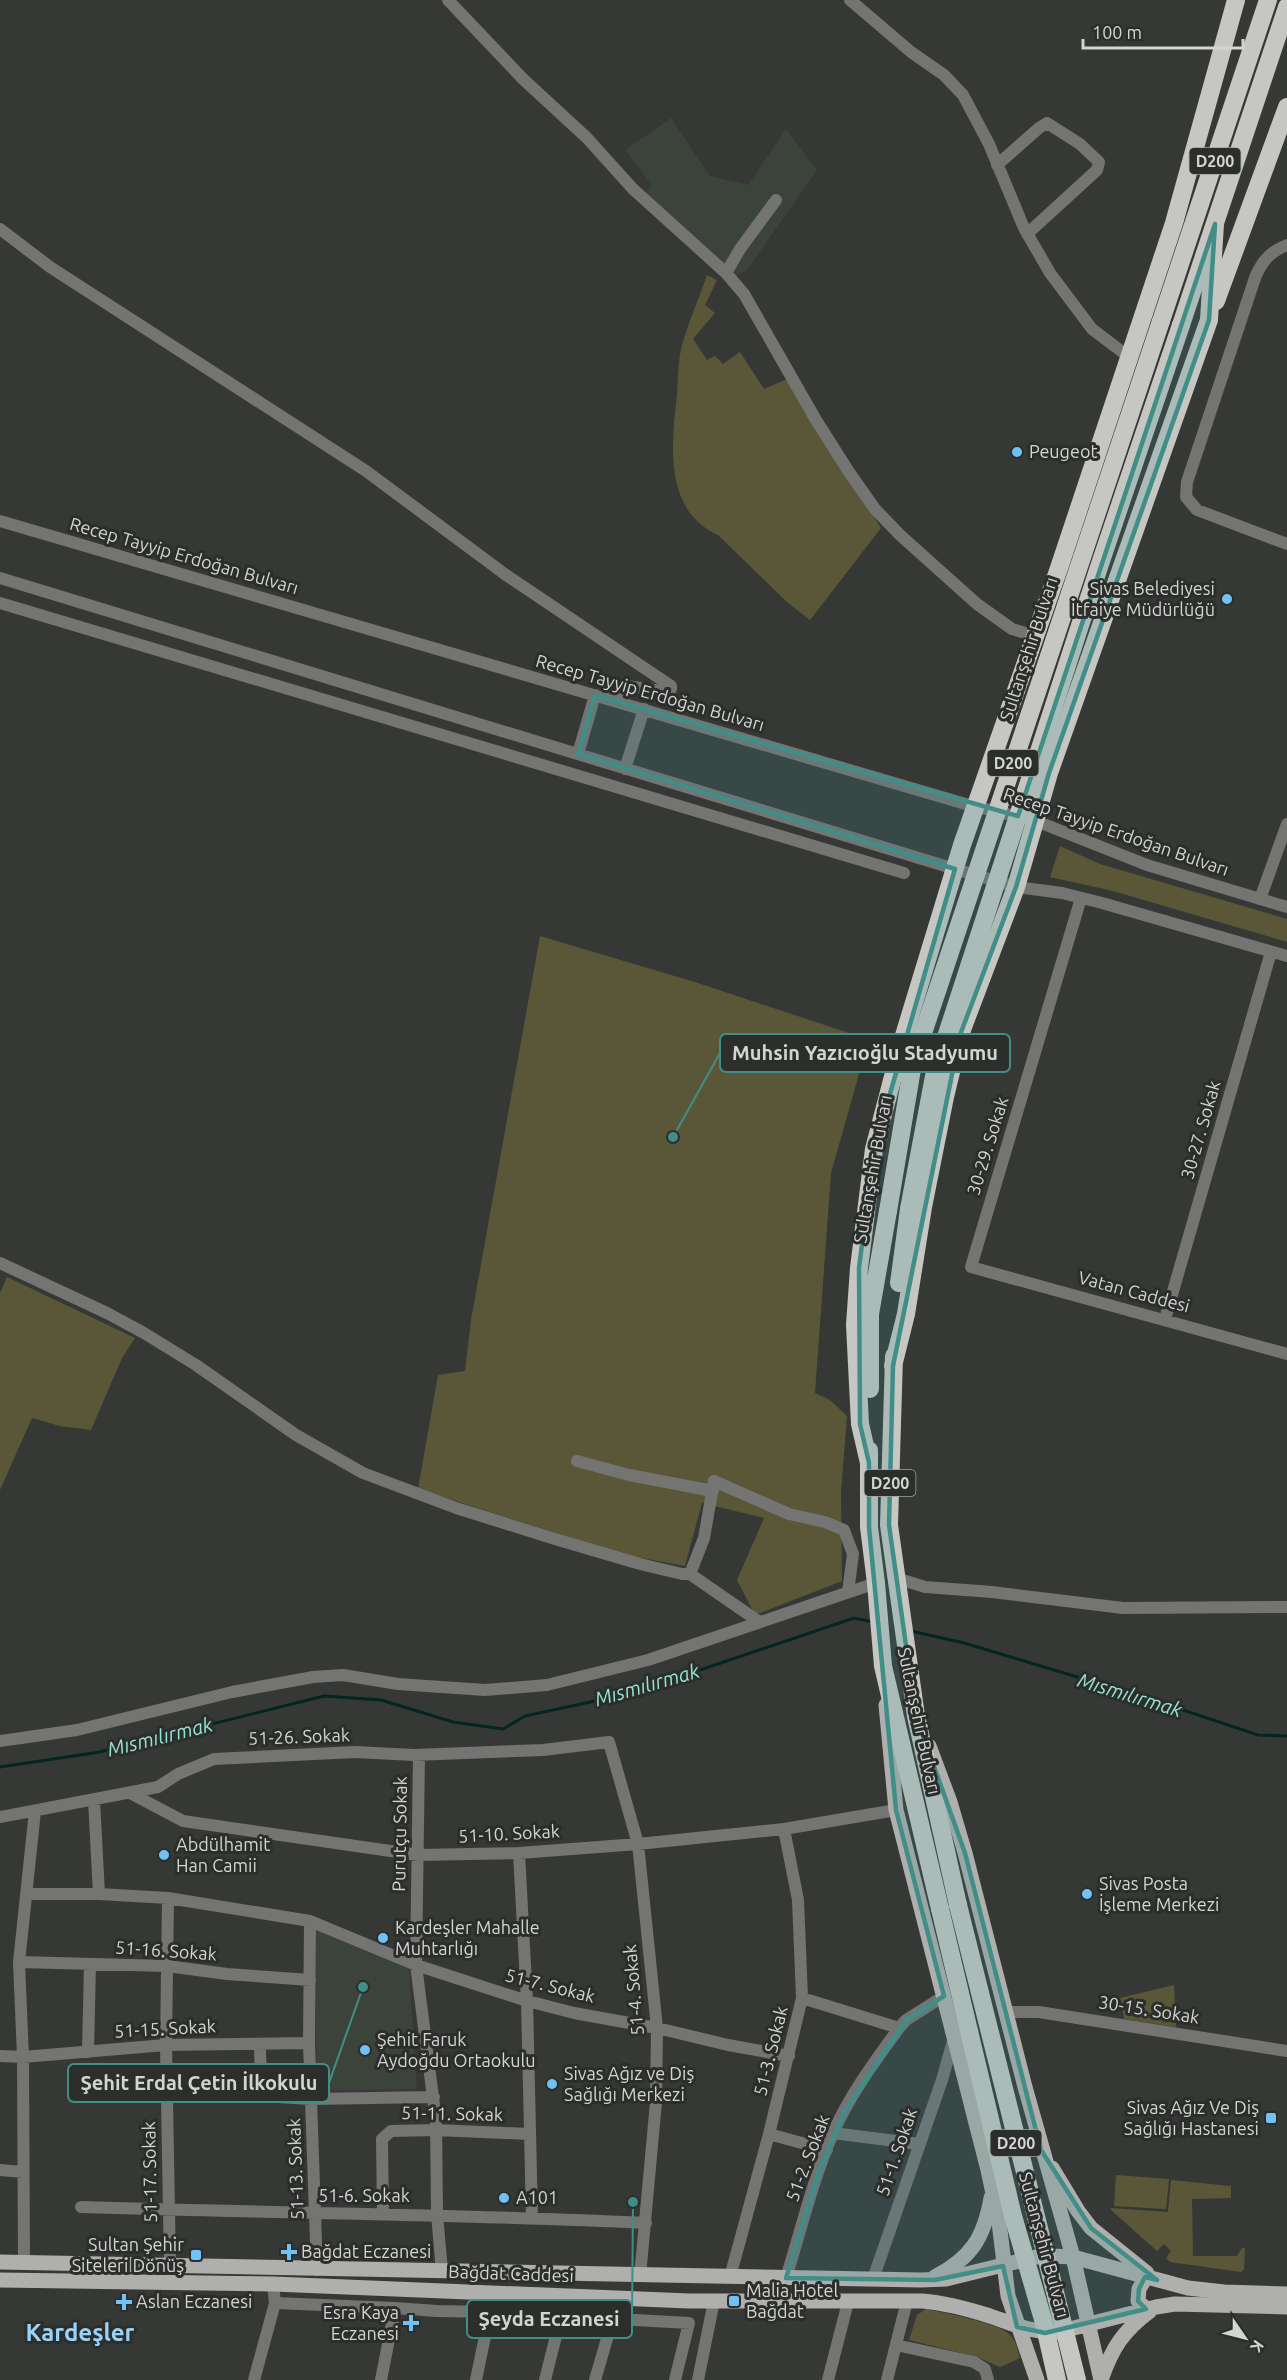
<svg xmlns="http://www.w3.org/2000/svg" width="1287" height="2380" font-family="Ubuntu,sans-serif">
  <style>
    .built { fill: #3c433b }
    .green { fill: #5a5739 }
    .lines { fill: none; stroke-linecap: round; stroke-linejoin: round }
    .stream { stroke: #042621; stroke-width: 3 }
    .minor { stroke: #747473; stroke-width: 12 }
    .major { stroke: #afb0ad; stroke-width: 15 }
    .highway { stroke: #c6c7c3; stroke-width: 18 }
    .highway-bridge { stroke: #c6c7c3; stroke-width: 18 }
    .marked { fill: #408e87; fill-opacity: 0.2; stroke: #408e87; stroke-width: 4.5; stroke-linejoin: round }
    .poi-dot { fill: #72c1f5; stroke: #2c2e2c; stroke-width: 2 }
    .labels { text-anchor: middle; stroke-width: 6; stroke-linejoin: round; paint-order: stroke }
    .shield { fill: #2c2e2c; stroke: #a1a3a1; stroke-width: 1.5 }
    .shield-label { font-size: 16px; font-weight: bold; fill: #d3d5d3 }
    .poi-label { font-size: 18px; fill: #d3d5d3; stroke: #2c2e2c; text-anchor: start }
    .street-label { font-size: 18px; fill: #d3d5d3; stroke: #2c2e2c }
    .water-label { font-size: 20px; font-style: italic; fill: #96e4d5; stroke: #2c2e2c }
    .district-label { font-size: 24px; font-weight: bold; fill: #9ad2f9; stroke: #2c2e2c }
    .leader { fill: none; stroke: #408e87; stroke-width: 2 }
    .callout-dot { fill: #408e87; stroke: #2c2e2c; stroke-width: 2 }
    .callout { fill: #2c2e2c; stroke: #408e87; stroke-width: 2 }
    .callout-label { font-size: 20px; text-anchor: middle; font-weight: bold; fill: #d3d5d3 }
  </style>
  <rect width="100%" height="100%" fill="#363836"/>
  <path class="built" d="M 671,118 L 710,176 L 748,185 L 786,129 L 817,170 L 747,270 L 737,275 L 645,195 L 651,185 L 625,150 Z
    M 315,1928 L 409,1967 L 417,2089 L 317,2091 Z"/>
  <path class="green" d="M 707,275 L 717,280 L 705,305 L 715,313 L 693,339 L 707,360 L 715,356 L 723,364 L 740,352 L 764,389 L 787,379 L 881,528 L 810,620 L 788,603 L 718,535 C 664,511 671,445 677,395 C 678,379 678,361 682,345 C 689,321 699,298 707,275 Z
    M 1060,846 L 1100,864 L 1287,919 L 1287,942 L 1113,891 L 1050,877 Z
    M 540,936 L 698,983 L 882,1044 L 863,1060 L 831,1173 L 815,1393 L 830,1400 L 847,1416 L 841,1492 L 842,1581 L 755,1615 L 737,1580 L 764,1518 L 702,1503 L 685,1566 L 625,1555 L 418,1489 L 438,1375 L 465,1371 L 471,1320 Z
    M 7,1277 L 135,1338 L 122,1358 L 91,1430 L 60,1426 L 32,1418 L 0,1490 L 0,1293 Z
    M 1174,1985 L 1176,2027 L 1124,2019 L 1120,1998 Z
    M 1116,2175 L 1169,2179 L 1166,2209 L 1114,2206 Z
    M 1171,2180 L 1231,2186 L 1231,2198 L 1192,2199 L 1193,2256 L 1237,2256 L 1242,2248 L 1245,2248 L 1244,2269 L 1241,2272 L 1170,2262 L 1166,2258 L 1171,2251 L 1164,2244 L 1157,2251 L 1111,2210 L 1111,2208 L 1168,2212 Z
    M 926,2309 C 944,2313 1001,2323 1011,2336 C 1016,2341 1018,2351 1020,2358 L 1000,2367 L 977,2357 L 909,2340 L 917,2315 Z"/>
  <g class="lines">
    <path class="stream" d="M 911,1631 L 964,1643 L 1141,1696 L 1258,1735 L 1287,1736
      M 0,1767 L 100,1752 L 324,1696 L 381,1700 L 453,1722 L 503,1729 L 525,1716 L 632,1693 L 854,1618 L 873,1622"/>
    <path class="minor" d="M 448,0 L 523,79 L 587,138 L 633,189 L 726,273 L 744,294 L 816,420 L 849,472 L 875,509 L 900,535 L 977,604 L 1012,629 L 1036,636
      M 850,0 L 911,52 L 944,75 L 963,95 L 989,144 L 1024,228 L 1050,273 L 1092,329 L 1129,357
      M 997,165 L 1039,128 L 1047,123 L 1080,144 L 1099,162 L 1097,170 L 1027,234
      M 0,229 L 50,267 L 366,471 L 506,575 L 671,686 L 671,689 L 668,692 L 620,685 L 615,701
      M 1287,245 C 1270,252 1264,259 1256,275 L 1187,482 L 1186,497 L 1197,510 L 1287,544
      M 726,273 L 740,249 L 776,200
      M 0,521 L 969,805 L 1036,821 L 1147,865 L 1287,907
      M 0,578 L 955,869 L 1016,887 L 1062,893 L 1102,903 L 1287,956
      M 0,603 L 904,873
      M 578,754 L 595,695
      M 625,769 L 644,709
      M 1081,898 L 971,1267 L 1287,1354
      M 1260,899 L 1287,824
      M 0,1263 L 107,1313 L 144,1333 L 196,1365 L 296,1435 L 363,1473 L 456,1508 L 555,1539 L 640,1564 L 682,1574 L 690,1574 L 758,1621
      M 1165,1319 L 1271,952
      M 577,1461 L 629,1475 L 713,1491
      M 690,1574 L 704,1538 L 714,1481 L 789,1514 L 825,1522 L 844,1530 L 853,1554 L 848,1592
      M 896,1578 L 925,1587 L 992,1592 L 1123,1608 L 1287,1607
      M 0,1741 L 77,1730 L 232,1692 L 313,1677 L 343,1675 L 398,1684 L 485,1690 L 547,1685 L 648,1660 L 876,1583
      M 419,1755 L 416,1965 L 436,2121 L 437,2214 L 442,2272
      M 130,1793 L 183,1821 L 418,1855 L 519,1853 L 638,1844 L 784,1829 L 896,1810
      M 94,1800 L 99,1894
      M 0,1817 L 158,1787 L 178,1774 L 214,1759 L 355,1752 L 414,1755 L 543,1750 L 609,1742 L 638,1844 L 657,2028 L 656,2102 L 640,2276
      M 519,1853 L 527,2001 L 532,2218
      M 26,1894 L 99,1894 L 168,1898 L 310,1921 L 416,1965 L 524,2000 L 574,2013 L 657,2028 L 728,2045 L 789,2056
      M 168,1898 L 166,2045 L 170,2266
      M 310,1921 L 309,2043 L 317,2270
      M 19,1962 L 167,1966 L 227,1974 L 310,1980
      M 802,1998 L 899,2028 L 906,2020 L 944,1996
      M 1005,2012 L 1039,2012 L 1287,2051
      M 260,2044 L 261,2096 L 311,2099 L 434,2097
      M 88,2052 L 90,1964
      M 0,2056 L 23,2057 L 166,2045 L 309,2043
      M 833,2133 L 919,2144
      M 769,2134 L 827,2150
      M 0,2170 L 23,2172
      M 81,2207 C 270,2213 458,2214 646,2223
      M 383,2214 L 382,2139 L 391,2131 L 436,2130 L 529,2134
      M 24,2263 L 23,2057 L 19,1962 L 35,1811
      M 730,2277 L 769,2134 L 802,1998 L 798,1900 L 784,1829
      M 786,2278 C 801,2230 813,2179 833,2133 C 849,2096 875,2061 899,2028
      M 873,2279 L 942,2080 L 954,2037
      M 275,2303 L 395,2308 L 437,2311 L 490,2312 L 689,2323 L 675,2380
      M 896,2345 L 974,2362 L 985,2369 L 988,2380
      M 254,2380 L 275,2303 L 273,2284
      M 381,2380 L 395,2308
      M 476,2380 L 490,2312
      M 545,2380 L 561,2316
      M 595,2380 L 613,2318
      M 698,2380 L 714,2301
      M 828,2380 L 848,2302
      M 887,2380 L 907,2301"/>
    <path class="major" d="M 886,1705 L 896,1810 L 988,2170 L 999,2222 L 1008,2296 L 1037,2380
      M 929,1746 L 950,1802 L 965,1853 L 1025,2087 L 1073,2257 L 1101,2380
      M 1052,2168 L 1078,2211 L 1091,2228 L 1147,2273
      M 0,2262 L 921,2280 L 946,2279 L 1036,2257 L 1052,2256 L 1073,2257 L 1188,2288 L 1224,2292 L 1287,2294
      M 935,2277 C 971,2258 984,2238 991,2198
      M 1146,2277 L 1139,2289 L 1138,2301 L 1146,2309
      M 0,2280 L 273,2284 L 689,2301 L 922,2301 C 946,2303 968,2309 990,2316 C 1013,2324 1033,2333 1058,2332 L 1156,2307 L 1175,2304 L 1287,2307
      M 1101,2380 C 1112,2348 1123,2331 1150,2311"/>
    <path class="highway" d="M 1216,301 L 1287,107
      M 1161,321 L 1268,0
      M 1181,325 L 1287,7
      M 899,1283 L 909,1209
      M 894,1356 L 889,1525 L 916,1716 L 958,1905
      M 893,1366 L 906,1314 L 923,1207 L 945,1097 L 960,1035 L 1016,887 L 1049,773 L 1209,320 L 1215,224
      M 870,1389 L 870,1314 L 888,1211
      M 869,1450 L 869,1527 L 876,1583 L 883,1666 L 940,1909
      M 869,1463 L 860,1424 L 855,1325 L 859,1268 L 874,1149 L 902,1042 L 962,845 L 1059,568 L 1174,223 L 1236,0"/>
    <path class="highway-bridge" d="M 909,1209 L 935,1071 L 1100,564 L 1181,325
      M 888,1211 L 913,1063 L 1161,321
      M 958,1905 L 1077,2380
      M 940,1909 L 1013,2216 L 1044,2323 L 1057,2380"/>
  </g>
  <path class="marked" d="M 1215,224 L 1209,320 L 1049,773 L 1016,887 L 960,1035 L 893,1366 L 889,1525 L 916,1716 L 965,1853 L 1041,2150 L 1091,2228 L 1157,2280 L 1145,2277 L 1139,2289 L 1138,2301 L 1146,2309 L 1045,2333 L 1017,2327 L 1003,2266 L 935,2280 L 786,2278 L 820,2168 L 845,2111 L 906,2020 L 944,1996 L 896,1810 L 869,1527 L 869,1463 L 860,1424 L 859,1268 L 874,1149 L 955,869 L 578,754 L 595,695 L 1018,816 Z"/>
  <g class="poi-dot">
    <circle cx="1017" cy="452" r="6"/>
    <circle cx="1227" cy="599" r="6"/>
    <circle cx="164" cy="1855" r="6"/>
    <circle cx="1087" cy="1894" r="6"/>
    <circle cx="383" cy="1938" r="6"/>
    <circle cx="365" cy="2050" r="6"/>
    <circle cx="552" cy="2084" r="6"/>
    <rect x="1265" y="2112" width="12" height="12" rx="3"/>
    <circle cx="504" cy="2198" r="6"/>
    <path d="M286 2243h6v6h6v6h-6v6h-6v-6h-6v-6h6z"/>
    <rect x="190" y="2249" width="12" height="12" rx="3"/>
    <rect x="728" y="2295" width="12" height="12" rx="3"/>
    <path d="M121 2293h6v6h6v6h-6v6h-6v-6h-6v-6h6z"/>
    <path d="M408 2314h6v6h6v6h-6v6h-6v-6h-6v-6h6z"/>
  </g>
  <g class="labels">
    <g class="shield">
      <rect x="1189.5" y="148" width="51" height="26" rx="4.5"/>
      <rect x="987.5" y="750" width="51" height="26" rx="4.5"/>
      <rect x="864.5" y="1470" width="51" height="26" rx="4.5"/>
      <rect x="990.5" y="2130" width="51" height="26" rx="4.5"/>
    </g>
    <g class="shield-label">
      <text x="1215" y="167">D200</text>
      <text x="1013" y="769">D200</text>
      <text x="890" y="1489">D200</text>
      <text x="1016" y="2149">D200</text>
    </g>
    <g class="poi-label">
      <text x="1029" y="458">Peugeot</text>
      <text x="1215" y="595" text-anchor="end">Sivas Belediyesi<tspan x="1215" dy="21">İtfaiye Müdürlüğü</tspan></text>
      <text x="176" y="1851">Abdülhamit<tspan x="176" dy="21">Han Camii</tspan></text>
      <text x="1099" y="1890">Sivas Posta<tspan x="1099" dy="21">İşleme Merkezi</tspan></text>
      <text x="395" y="1934">Kardeşler Mahalle<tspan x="395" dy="21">Muhtarlığı</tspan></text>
      <text x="377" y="2046">Şehit Faruk<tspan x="377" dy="21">Aydoğdu Ortaokulu</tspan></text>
      <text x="564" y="2080">Sivas Ağız ve Diş<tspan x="564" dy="21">Sağlığı Merkezi</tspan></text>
      <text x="1259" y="2114" text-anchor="end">Sivas Ağız Ve Diş<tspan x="1259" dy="21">Sağlığı Hastanesi</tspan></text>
      <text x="516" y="2204">A101</text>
      <text x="184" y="2251" text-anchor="end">Sultan Şehir<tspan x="184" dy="21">Siteleri Dönüş</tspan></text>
      <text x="301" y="2258">Bağdat Eczanesi</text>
      <text x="746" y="2297">Malia Hotel<tspan x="746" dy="21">Bağdat</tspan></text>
      <text x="136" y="2308">Aslan Eczanesi</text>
      <text x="399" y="2319" text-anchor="end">Esra Kaya<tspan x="399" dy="21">Eczanesi</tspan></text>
    </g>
    <g class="street-label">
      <text transform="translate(184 556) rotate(16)" y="6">Recep Tayyip Erdoğan Bulvarı</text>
      <text transform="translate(1029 649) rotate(-72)" y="6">Sultanşehir Bulvarı</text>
      <text transform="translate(650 693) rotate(16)" y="6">Recep Tayyip Erdoğan Bulvarı</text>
      <text transform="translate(1116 832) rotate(19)" y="6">Recep Tayyip Erdoğan Bulvarı</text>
      <text transform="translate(1201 1130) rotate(-74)" y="6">30-27. Sokak</text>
      <text transform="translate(988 1146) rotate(-73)" y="6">30-29. Sokak</text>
      <text transform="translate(873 1169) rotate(-80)" y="6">Sultanşehir Bulvarı</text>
      <text transform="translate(1134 1292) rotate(15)" y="6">Vatan Caddesi</text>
      <text transform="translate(919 1721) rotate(78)" y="6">Sultanşehir Bulvarı</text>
      <text transform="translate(299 1737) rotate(-2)" y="6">51-26. Sokak</text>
      <text transform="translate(400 1834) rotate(-89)" y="6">Purutçu Sokak</text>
      <text transform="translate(509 1834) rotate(-3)" y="6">51-10. Sokak</text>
      <text transform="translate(166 1951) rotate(4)" y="6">51-16. Sokak</text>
      <text transform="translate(550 1986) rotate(14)" y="6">51-7. Sokak</text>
      <text transform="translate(634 1990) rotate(-95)" y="6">51-4. Sokak</text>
      <text transform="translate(1149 2010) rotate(9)" y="6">30-15. Sokak</text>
      <text transform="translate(165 2029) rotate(-3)" y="6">51-15. Sokak</text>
      <text transform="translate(771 2051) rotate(-76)" y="6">51-3. Sokak</text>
      <text transform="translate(452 2114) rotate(1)" y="6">51-11. Sokak</text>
      <text transform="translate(897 2152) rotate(-71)" y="6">51-1. Sokak</text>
      <text transform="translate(808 2158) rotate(-69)" y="6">51-2. Sokak</text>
      <text transform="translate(296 2169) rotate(-92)" y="6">51-13. Sokak</text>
      <text transform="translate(150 2172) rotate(-91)" y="6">51-17. Sokak</text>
      <text x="364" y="2202">51-6. Sokak</text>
      <text transform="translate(1044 2245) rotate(75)" y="6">Sultanşehir Bulvarı</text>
      <text transform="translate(511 2274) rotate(2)" y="6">Bağdat Caddesi</text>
    </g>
    <g class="water-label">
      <text transform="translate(647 1685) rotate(-16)" y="7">Mısmılırmak</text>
      <text transform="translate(1130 1695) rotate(17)" y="7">Mısmılırmak</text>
      <text transform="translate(160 1737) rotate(-14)" y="7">Mısmılırmak</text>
    </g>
    <g class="district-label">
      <text x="80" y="2341">Kardeşler</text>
    </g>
  </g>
  <path class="leader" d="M673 1137L720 1053M363 1987L329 2083M633 2202L632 2319"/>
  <g class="callout-dot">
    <circle cx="673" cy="1137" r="6"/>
    <circle cx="363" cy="1987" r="6"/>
    <circle cx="633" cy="2202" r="6"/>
  </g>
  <g class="callout">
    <rect x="720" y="1034" width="290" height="38" rx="6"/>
    <rect x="68" y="2064" width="261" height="38" rx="6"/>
    <rect x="467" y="2300" width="165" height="38" rx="6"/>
  </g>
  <g class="callout-label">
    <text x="865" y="1060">Muhsin Yazıcıoğlu Stadyumu</text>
    <text x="199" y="2090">Şehit Erdal Çetin İlkokulu</text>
    <text x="549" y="2326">Şeyda Eczanesi</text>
  </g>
  <g transform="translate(1245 2338) rotate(125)" stroke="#2c2e2c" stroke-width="4.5" paint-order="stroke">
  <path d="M0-4.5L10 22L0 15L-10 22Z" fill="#d3d5d3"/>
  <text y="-9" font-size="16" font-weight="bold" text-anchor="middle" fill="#d3d5d3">K</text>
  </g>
  <path d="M1083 39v9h160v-9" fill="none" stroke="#d3d5d3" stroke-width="3"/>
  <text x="1092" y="39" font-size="18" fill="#d3d5d3" stroke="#2c2e2c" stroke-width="4.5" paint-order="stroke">100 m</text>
</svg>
